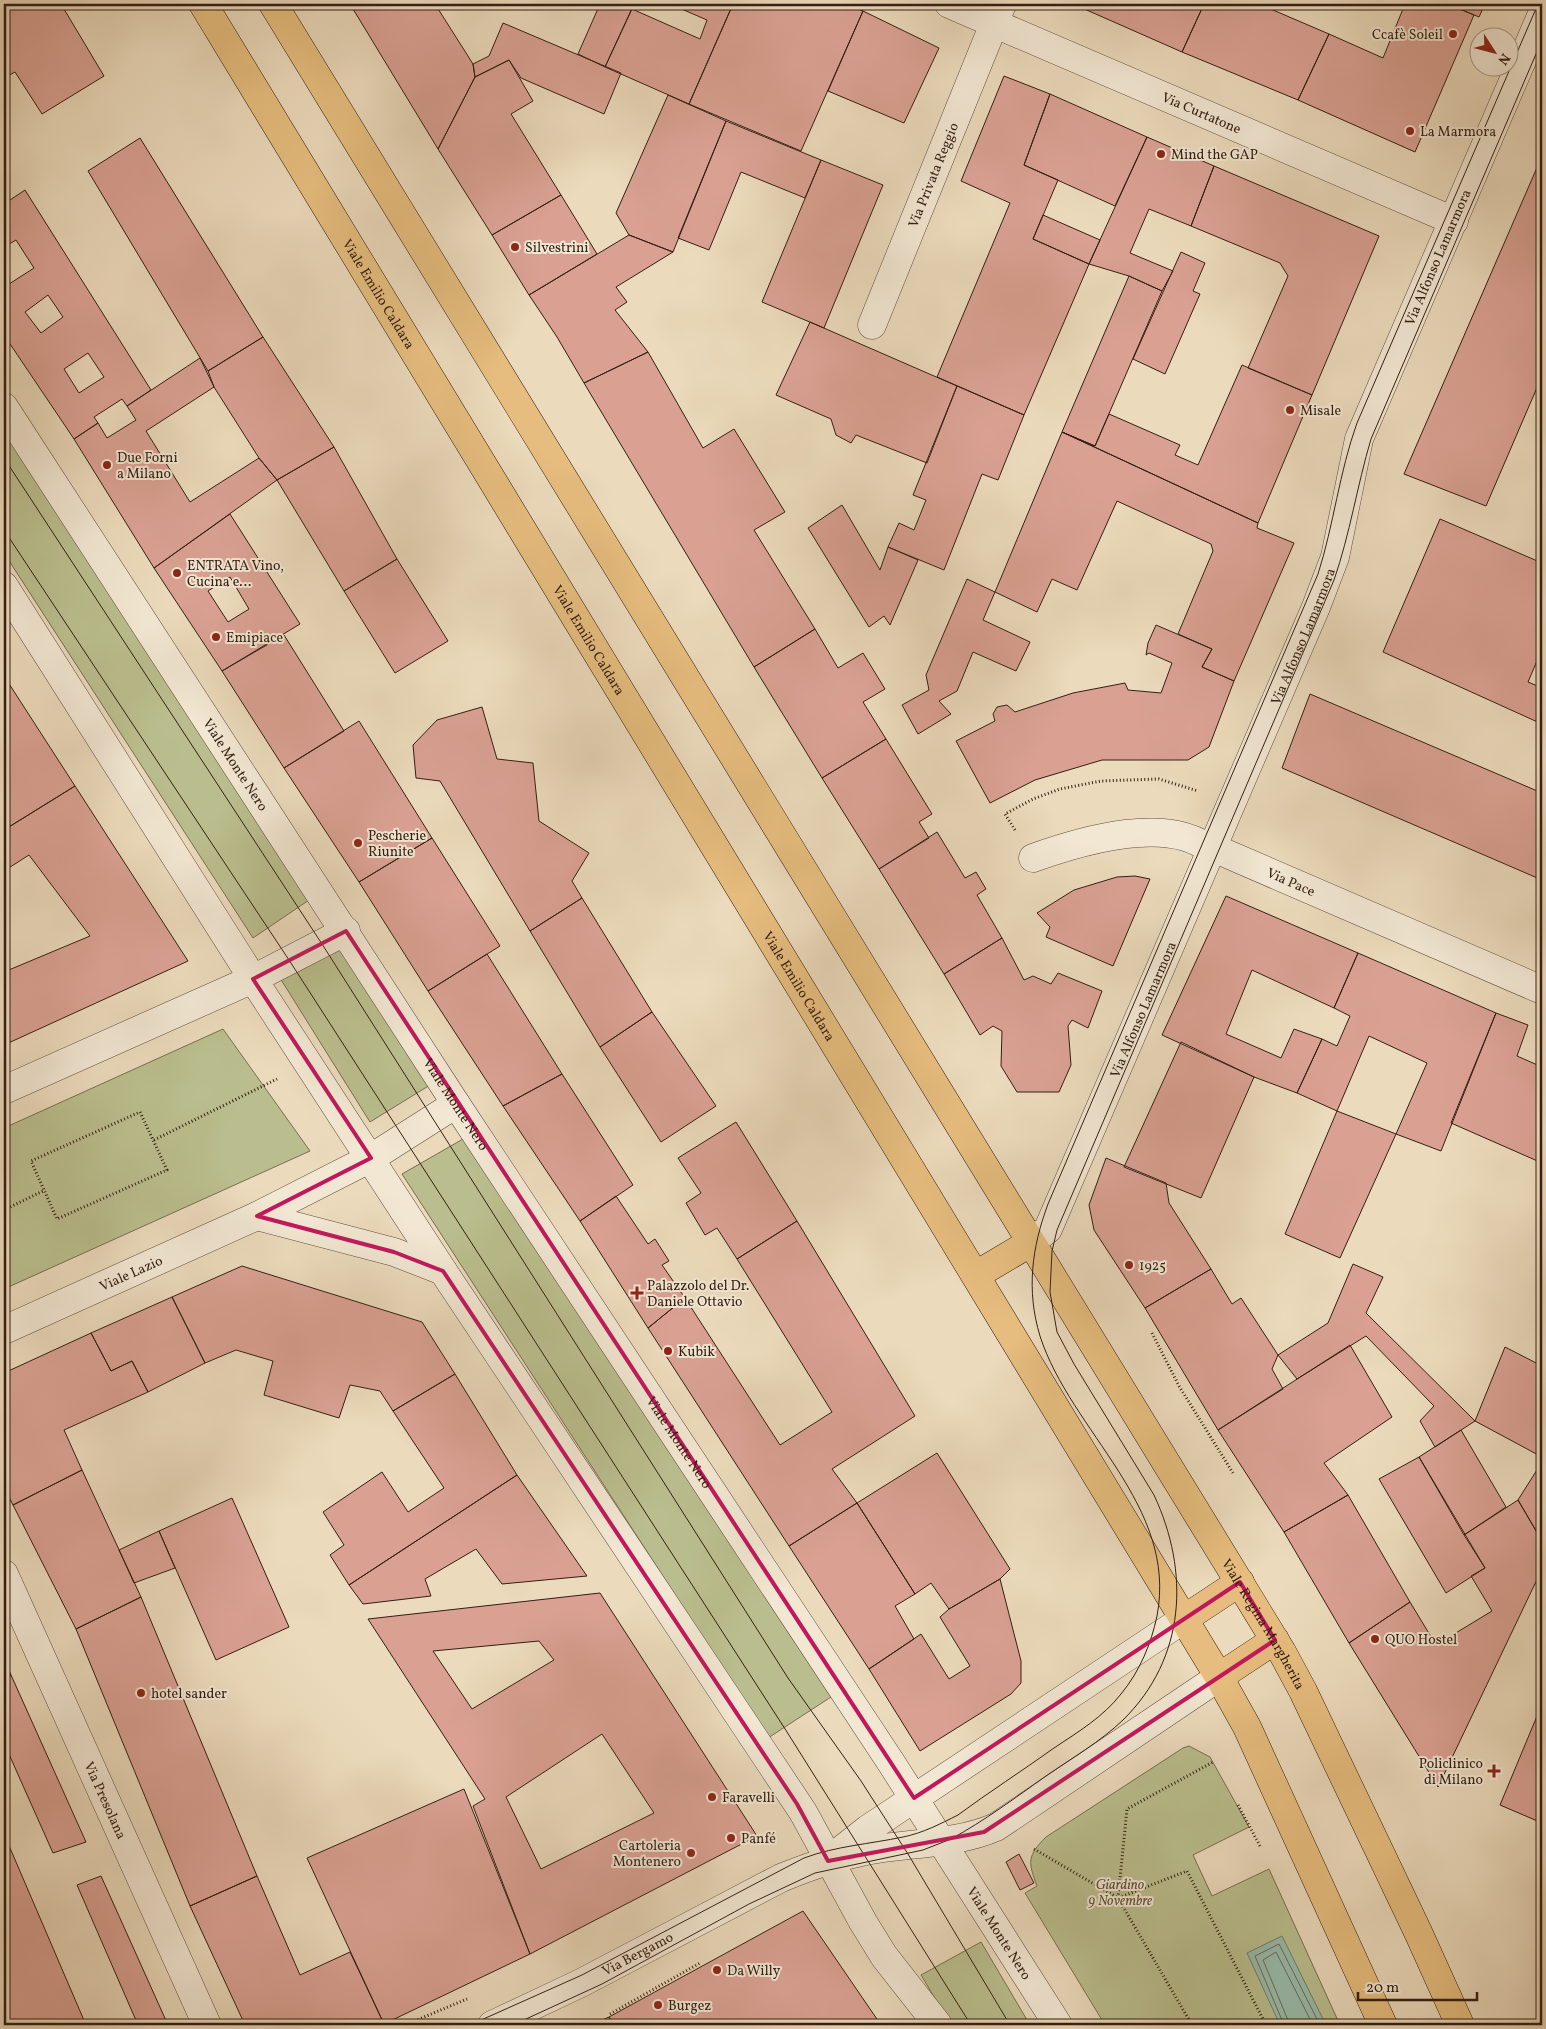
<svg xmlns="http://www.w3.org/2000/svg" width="1546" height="2029" font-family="Vollkorn,serif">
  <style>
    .green { fill: #babe8e; stroke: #776e50 }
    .water { fill: #99bbab; stroke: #717c6e }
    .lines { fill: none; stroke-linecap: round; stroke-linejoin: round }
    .shore { stroke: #666c5e; stroke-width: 1 }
    .building { fill: #daa193; stroke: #341e12; fill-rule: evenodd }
    .minor-casing { stroke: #624d3c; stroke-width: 29 }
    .major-casing { stroke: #341e12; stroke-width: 29 }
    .path { stroke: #341e12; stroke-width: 3; stroke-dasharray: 1 2.5; stroke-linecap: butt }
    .minor { stroke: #f2e7d3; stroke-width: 28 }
    .major { stroke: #e6bd7e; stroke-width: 28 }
    .tram { stroke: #341e12; stroke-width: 1 }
    .marked { fill: none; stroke: #c2185b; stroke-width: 4; stroke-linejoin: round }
    .poi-dot { fill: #8f2418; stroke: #f2e7d3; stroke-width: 2 }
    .labels { text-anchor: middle; stroke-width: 4; stroke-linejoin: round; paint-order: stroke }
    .poi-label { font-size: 14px; fill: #341e12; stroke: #f2e7d3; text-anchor: start }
    .street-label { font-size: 14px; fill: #341e12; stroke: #f2e7d3 }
    .park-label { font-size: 14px; font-style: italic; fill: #5c4e37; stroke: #f2e7d3 }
  </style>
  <rect width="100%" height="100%" fill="#ebdabc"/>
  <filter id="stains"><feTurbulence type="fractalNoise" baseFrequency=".004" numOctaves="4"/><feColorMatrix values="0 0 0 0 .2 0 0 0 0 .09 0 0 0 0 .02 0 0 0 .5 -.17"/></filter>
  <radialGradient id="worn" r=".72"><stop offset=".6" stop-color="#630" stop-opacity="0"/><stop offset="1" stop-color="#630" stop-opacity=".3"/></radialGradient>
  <path class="green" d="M 4,431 L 312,898 L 253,938 L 4,553 Z
    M 336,940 L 430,1085 L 370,1122 L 280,978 Z
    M 223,1029 L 310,1151 L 4,1289 L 4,1128 Z
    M 463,1139 L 831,1697 L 768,1738 L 402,1174 Z
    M 1189,1746 L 1210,1757 L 1249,1827 L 1193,1855 L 1212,1896 L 1269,1869 L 1340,2025 L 1105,2025 L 1025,1893 L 1037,1886 C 1028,1862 1027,1856 1046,1837 L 1183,1748 Z
    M 981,1942 L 1030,2025 L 951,2025 L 921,1975 Z"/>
  <path class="water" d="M 1282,1936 L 1326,2025 L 1294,2025 L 1293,2023 L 1280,2025 L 1247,1953 Z"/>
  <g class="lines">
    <path class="shore" d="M 1284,2025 L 1255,1956 L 1279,1944 L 1320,2025
      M 1290,2025 L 1263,1960 L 1276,1952 L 1313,2025"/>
  </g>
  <path class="building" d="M 4,4 L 61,4 L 104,76 L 42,114 L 15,72 L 6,77 L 4,74 Z
    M 350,4 L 435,4 L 473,64 L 475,77 L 438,149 Z
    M 600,4 L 634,4 L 605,67 L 578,54 Z
    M 670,4 L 733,4 L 689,104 L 605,67 L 632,9 L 700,39 L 707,20 Z
    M 733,4 L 844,4 L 863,11 L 801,151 L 689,104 Z
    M 1073,4 L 1204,4 L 1182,52 Z
    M 1204,4 L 1259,4 L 1329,34 L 1298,100 L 1182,52 Z
    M 1405,4 L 1448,4 L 1474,15 L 1415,152 L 1298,100 L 1329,34 L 1383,58 Z
    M 1448,4 L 1485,4 L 1479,17 Z
    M 863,11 L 939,48 L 904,123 L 828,91 Z
    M 503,23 L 621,73 L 604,114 L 521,78 L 509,60 L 475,77 L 473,64 L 489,56 Z
    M 509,60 L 533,101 L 511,114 L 561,195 L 492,235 L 438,149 L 475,77 Z
    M 1004,76 L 1050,94 L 1024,165 L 1058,180 L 1033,239 L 1089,264 L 1024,415 L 937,377 L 1010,203 L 961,181 Z
    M 1050,94 L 1147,137 L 1115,206 L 1024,165 Z
    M 668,95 L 726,121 L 673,252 L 629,235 L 616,213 Z
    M 726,121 L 821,160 L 805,198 L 741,172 L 709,250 L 678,238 Z
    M 1147,137 L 1214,166 L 1191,226 L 1149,209 L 1130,253 L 1173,271 L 1162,291 L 1129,276 L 1089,264 Z
    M 140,138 L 263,337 L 208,371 L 88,171 Z
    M 1542,156 L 1542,376 L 1486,506 L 1404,474 Z
    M 821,160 L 883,185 L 824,328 L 762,302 Z
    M 1214,166 L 1379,236 L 1312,395 L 1248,368 L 1288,276 L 1280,263 L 1191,226 Z
    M 25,190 L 151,390 L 127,406 L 122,399 L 94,417 L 98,423 L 74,439 L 4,335 L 4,283 L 6,286 L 34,268 L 16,240 L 4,247 L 4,204 ZM 48,295 L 63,317 L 41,333 L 25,312 ZM 88,353 L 104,377 L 79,393 L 64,369 Z
    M 561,195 L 597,254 L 529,295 L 492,235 Z
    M 1043,215 L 1100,240 L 1089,264 L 1033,239 Z
    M 629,235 L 673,252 L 616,287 L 627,302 L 615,310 L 648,352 L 584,383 L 557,337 L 529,295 Z
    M 1181,252 L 1205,263 L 1193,291 L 1200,294 L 1165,374 L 1133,359 Z
    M 1129,276 L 1162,291 L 1095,446 L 1062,432 Z
    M 810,322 L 957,386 L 927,463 L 856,435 L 851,443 L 836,435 L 831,419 L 776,395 Z
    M 263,337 L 334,447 L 277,480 L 259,458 L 214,387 L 208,371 Z
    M 648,352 L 703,448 L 734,429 L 785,512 L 754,530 L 815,629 L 754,667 L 584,383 Z
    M 200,358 L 214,387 L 146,431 L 190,502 L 259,458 L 277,480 L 154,568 L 74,439 L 98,423 L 107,438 L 136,420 L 127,406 Z
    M 1242,365 L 1312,395 L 1258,523 L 1062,432 L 1095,446 L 1109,414 L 1180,445 L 1175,455 L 1198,465 Z
    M 957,386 L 1024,415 L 998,480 L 982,474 L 944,570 L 888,547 L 899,523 L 914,530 L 926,500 L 913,495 Z
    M 1062,432 L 1258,523 L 1257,528 L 1294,543 L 1234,681 L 1202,667 L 1212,649 L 1178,634 L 1213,551 L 1211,544 L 1117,501 L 1077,590 L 1052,579 L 1037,612 L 995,592 Z
    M 334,447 L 397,559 L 344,591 L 277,480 Z
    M 842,505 L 880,570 L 888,547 L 918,560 L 890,625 L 884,616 L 869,627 L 808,528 Z
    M 230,514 L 300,624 L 222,671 L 154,568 ZM 230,577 L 249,609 L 228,622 L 208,591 Z
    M 1440,519 L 1542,563 L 1542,649 L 1528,682 L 1542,688 L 1542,724 L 1383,652 Z
    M 397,559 L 448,641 L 395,673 L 344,591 Z
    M 967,579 L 995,592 L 983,620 L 1030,642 L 1016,671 L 973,652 L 957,691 L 939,701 L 951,714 L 918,734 L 902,705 L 929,690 L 926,675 Z
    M 1156,625 L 1212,649 L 1202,667 L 1234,681 L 1209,747 L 1188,760 L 1102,760 L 1035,780 L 990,803 L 956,741 L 995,721 L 993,714 L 997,707 L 1007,705 L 1015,712 L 1073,693 L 1125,683 L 1128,690 L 1161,693 L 1172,663 L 1149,653 L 1146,655 L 1148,643 Z
    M 815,629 L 838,668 L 863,653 L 885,689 L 863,702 L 886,739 L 822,778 L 754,667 Z
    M 284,635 L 344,731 L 284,768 L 222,671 Z
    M 4,676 L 75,786 L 4,830 Z
    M 1310,694 L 1542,793 L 1542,880 L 1282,768 Z
    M 482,707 L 497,759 L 533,763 L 539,821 L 589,853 L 572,881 L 582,898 L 530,931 L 440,781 L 416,778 L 413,745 L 437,720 Z
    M 359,721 L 432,838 L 359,882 L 284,768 Z
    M 886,739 L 932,814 L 919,822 L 929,838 L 879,869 L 822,778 Z
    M 75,786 L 188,961 L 4,1045 L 4,972 L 90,936 L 29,855 L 4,871 L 4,830 Z
    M 937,832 L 965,878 L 976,872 L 986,889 L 977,895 L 1002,938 L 944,974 L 879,869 Z
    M 432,838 L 500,946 L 428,991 L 359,882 Z
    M 1135,876 L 1150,879 L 1113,966 L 1046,937 L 1050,927 L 1037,913 L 1074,890 L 1117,877 Z
    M 1226,896 L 1358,953 L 1334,1008 L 1252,970 L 1226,1034 L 1281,1058 L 1294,1029 L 1322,1039 L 1297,1093 L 1254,1077 L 1162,1035 Z
    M 582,898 L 652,1012 L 600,1047 L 530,931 Z
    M 1002,938 L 1024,980 L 1033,976 L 1051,984 L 1058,973 L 1102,991 L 1088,1028 L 1072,1020 L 1068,1026 L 1071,1065 L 1059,1092 L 1017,1092 L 1001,1066 L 1002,1031 L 993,1026 L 980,1035 L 944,974 Z
    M 1358,953 L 1496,1013 L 1441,1151 L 1396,1134 L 1427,1063 L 1369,1036 L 1337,1111 L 1297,1093 L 1322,1039 L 1337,1046 L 1350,1016 L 1334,1008 Z
    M 487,954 L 562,1074 L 503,1106 L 428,991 Z
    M 652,1012 L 716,1106 L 661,1142 L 600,1047 Z
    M 1496,1013 L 1528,1025 L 1517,1056 L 1542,1067 L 1542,1163 L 1451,1123 Z
    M 1181,1042 L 1254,1077 L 1201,1198 L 1124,1167 Z
    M 562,1074 L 633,1185 L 580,1221 L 503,1106 Z
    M 1337,1111 L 1396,1134 L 1340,1258 L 1285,1234 Z
    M 736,1122 L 797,1221 L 737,1259 L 717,1228 L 705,1235 L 686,1203 L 701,1193 L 678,1158 Z
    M 1106,1158 L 1166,1183 L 1169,1203 L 1211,1269 L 1145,1308 L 1094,1230 L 1089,1205 Z
    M 616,1196 L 648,1244 L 655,1239 L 669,1261 L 662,1265 L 685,1298 L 648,1328 L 580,1221 Z
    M 797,1221 L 915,1416 L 832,1469 L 857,1503 L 789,1546 L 648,1328 L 685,1298 L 780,1445 L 832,1412 L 737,1259 Z
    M 1353,1264 L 1383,1277 L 1366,1313 L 1475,1421 L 1435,1447 L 1420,1421 L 1434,1406 L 1366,1336 L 1297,1379 L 1278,1355 L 1328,1323 Z
    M 242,1266 L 422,1322 L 455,1374 L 393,1411 L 380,1391 L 350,1385 L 339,1418 L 264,1395 L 273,1361 L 236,1350 L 205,1363 L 172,1297 Z
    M 1211,1269 L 1232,1304 L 1241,1298 L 1278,1355 L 1272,1369 L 1283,1389 L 1218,1430 L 1145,1308 Z
    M 172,1297 L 205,1363 L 148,1392 L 132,1361 L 111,1371 L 91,1333 Z
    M 91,1333 L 111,1371 L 132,1361 L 148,1392 L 64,1430 L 82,1470 L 13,1505 L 4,1487 L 4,1373 Z
    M 1350,1345 L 1392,1417 L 1324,1463 L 1348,1495 L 1284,1532 L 1218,1430 Z
    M 1505,1347 L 1542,1366 L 1542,1457 L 1475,1421 Z
    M 455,1374 L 517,1475 L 349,1585 L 330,1555 L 344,1545 L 323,1512 L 382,1472 L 408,1512 L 444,1488 L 393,1411 Z
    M 1461,1430 L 1506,1507 L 1464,1535 L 1419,1457 Z
    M 937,1453 L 1010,1569 L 1000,1579 L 949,1609 L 931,1583 L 915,1594 L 857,1503 Z
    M 1419,1457 L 1485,1568 L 1446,1593 L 1379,1479 Z
    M 1542,1462 L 1542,1541 L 1518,1500 Z
    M 82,1470 L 141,1597 L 76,1629 L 13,1505 Z
    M 517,1475 L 587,1576 L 502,1584 L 476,1549 L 425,1579 L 431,1596 L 363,1604 L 349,1585 Z
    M 1348,1495 L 1410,1602 L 1349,1643 L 1284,1532 Z
    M 232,1498 L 289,1627 L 216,1660 L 159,1531 Z
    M 1518,1500 L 1542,1541 L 1542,1569 L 1438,1787 L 1349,1643 L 1410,1602 L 1436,1645 L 1492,1611 L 1471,1576 L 1485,1568 L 1464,1535 Z
    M 857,1503 L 915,1594 L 895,1606 L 914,1639 L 869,1669 L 789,1546 Z
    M 159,1531 L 175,1568 L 134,1583 L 119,1550 Z
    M 1000,1579 L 1021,1661 L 1021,1683 L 1011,1694 L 920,1751 L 869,1669 L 921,1634 L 949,1679 L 970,1666 L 940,1617 L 949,1609 Z
    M 600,1593 L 757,1836 L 530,1954 L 473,1806 L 485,1799 L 368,1619 ZM 539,1641 L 554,1660 L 472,1709 L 433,1651 ZM 602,1734 L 654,1813 L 541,1869 L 506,1797 Z
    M 141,1597 L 257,1876 L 190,1906 L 76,1629 Z
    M 4,1658 L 11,1675 L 4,1679 Z
    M 11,1675 L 86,1842 L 53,1853 L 4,1743 L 4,1679 Z
    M 1542,1704 L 1542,1823 L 1500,1805 Z
    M 464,1789 L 530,1954 L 384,2024 L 307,1858 Z
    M 4,1834 L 86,2025 L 5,2025 Z
    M 1019,1854 L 1034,1883 L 1020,1890 L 1006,1862 Z
    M 101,1876 L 168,2025 L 138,2025 L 77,1885 Z
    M 257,1876 L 300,1975 L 350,1952 L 384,2024 L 245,2025 L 190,1906 Z
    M 803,1911 L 881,2025 L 614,2025 L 609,2017 Z
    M 609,2017 L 614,2025 L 591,2025 Z"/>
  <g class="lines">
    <defs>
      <g id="minor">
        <path id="s1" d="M 949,4 L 1454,221"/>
        <path id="s2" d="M 872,325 L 1002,4"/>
        <path id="s3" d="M 4,407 L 456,1104 L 892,1764 L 1058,2025"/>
        <path d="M 4,586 L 253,979 L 443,1271 L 803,1812 L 863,1922 L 884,1956 L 938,2025"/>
        <path id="s4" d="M 1033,858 C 1081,841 1168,814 1212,851 L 1218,850 L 1542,990"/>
        <path d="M 4,1090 L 253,979 L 346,931"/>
        <path d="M 257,1216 L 394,1252 L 443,1271"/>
        <path id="s5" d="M 1030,1243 L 1048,1229 L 1316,607 L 1335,557 L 1359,439 L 1542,14"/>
        <path id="s6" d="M 4,1330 L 257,1216 L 371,1158 L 456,1104"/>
        <path id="s7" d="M 4,1574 L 207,2025"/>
        <path d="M 835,1855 L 868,1829 L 1184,1619"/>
        <path id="s8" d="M 492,2025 L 581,1983 L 781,1878 C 815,1864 848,1853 884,1848 C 921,1843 962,1842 996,1827 L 1219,1677"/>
      </g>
      <g id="major">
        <path id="s9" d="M 203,4 L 1219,1677 L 1247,1727 L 1383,2025"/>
        <path id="s10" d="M 273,4 L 1282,1652 L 1303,1691 L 1418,1932 L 1460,2025"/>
        <path d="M 976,1275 L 1030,1243"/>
        <path d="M 1184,1619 L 1240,1582"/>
        <path d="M 1219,1677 L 1275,1640"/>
      </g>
    </defs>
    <use href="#minor" class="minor-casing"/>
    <use href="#major" class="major-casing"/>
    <path class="path" d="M 1015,830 L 1005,814 L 1033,799 L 1060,789 L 1101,781 L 1159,779 L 1198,791
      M 140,1112 L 167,1170 L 57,1219 L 31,1161 Z
      M 154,1140 L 277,1079
      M 4,1210 L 45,1190
      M 1152,1333 L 1179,1386 L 1233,1473
      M 1238,1805 L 1260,1846
      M 1034,1849 L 1118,1898 L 1187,1871 L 1266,2025
      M 610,2014 L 700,1963
      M 405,2025 L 467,1999
      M 1192,2025 L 1118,1898 L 1127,1809 L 1213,1762"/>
    <use href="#minor" class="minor"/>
    <use href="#major" class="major"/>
    <path class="tram" d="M 4,458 L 322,944 L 788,1678 L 861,1781 L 908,1854 L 1010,2025
      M 4,530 L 289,960 L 787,1732 L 971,2025
      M 470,2025 L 582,1975 L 804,1858 C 836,1846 870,1844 903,1837 C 923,1833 940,1824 958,1815 C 989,1792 1022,1771 1054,1748 C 1078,1732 1103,1717 1121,1694 C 1140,1671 1151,1644 1157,1616 C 1178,1505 1071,1432 1040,1336 C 1026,1290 1032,1247 1048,1204 L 1318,574 C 1334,524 1339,473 1357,423 L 1538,4
      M 513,2025 L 602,1984 L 749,1904 L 815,1873 L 923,1850 L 951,1839 C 984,1821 1015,1798 1046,1776 C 1072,1758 1100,1742 1123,1720 C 1186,1658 1190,1572 1154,1495 L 1074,1364 L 1057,1332 L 1050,1292 L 1052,1251 L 1057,1230 L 1334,580 C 1350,534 1357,486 1371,439 L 1542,40"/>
  </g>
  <path class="marked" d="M 346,931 L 914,1798 L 1240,1582 L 1275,1640 L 984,1832 L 828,1861 L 797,1804 L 443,1271 L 394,1252 L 257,1216 L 371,1158 L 253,979 Z"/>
  <g class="poi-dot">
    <circle cx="1453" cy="34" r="5"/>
    <circle cx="1410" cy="131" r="5"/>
    <circle cx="1161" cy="154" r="5"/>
    <circle cx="515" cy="247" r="5"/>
    <circle cx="1290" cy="410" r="5"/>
    <circle cx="107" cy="465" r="5"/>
    <circle cx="177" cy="573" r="5"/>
    <circle cx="216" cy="637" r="5"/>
    <circle cx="358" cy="843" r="5"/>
    <circle cx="1129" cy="1265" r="5"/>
    <path d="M634.5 1285.5h5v5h5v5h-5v5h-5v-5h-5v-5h5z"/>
    <circle cx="668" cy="1351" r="5"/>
    <circle cx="1375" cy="1639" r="5"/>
    <circle cx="141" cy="1693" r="5"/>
    <path d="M1491.5 1763.5h5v5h5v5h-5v5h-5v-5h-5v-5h5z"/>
    <circle cx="712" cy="1797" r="5"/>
    <circle cx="731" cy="1838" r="5"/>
    <circle cx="691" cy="1853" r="5"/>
    <circle cx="717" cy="1970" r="5"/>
    <circle cx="658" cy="2005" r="5"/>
  </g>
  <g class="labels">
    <g class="poi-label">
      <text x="1443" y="39" text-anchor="end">Ccafè Soleil</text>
      <text x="1420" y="136">La Marmora</text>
      <text x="1171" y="159">Mind the GAP</text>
      <text x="525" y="252">Silvestrini</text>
      <text x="1300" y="415">Misale</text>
      <text x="117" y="462">Due Forni<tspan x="117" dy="16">a Milano</tspan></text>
      <text x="187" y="570">ENTRATA Vino,<tspan x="187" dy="16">Cucina e...</tspan></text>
      <text x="226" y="642">Emipiace</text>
      <text x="368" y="840">Pescherie<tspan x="368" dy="16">Riunite</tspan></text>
      <text x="1139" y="1270">1925</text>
      <text x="647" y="1290">Palazzolo del Dr.<tspan x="647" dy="16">Daniele Ottavio</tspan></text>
      <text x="678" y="1356">Kubik</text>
      <text x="1385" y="1644">QUO Hostel</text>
      <text x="151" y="1698">hotel sander</text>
      <text x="1483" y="1768" text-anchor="end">Policlinico<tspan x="1483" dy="16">di Milano</tspan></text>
      <text x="722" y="1802">Faravelli</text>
      <text x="741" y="1843">Panfé</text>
      <text x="681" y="1850" text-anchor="end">Cartoleria<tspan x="681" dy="16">Montenero</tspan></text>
      <text x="727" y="1975">Da Willy</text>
      <text x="668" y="2010">Burgez</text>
    </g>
    <g class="street-label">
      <text dy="5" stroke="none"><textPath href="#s1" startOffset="275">Via Curtatone</textPath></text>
      <text dy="5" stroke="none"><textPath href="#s2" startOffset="162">Via Privata Reggio</textPath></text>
      <text dy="5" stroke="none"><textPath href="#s5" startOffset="1072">Via Alfonso Lamarmora</textPath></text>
      <text dy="5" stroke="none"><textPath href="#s9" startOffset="339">Viale Emilio Caldara</textPath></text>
      <text dy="5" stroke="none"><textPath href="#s5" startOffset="668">Via Alfonso Lamarmora</textPath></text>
      <text dy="5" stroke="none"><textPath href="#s9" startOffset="744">Viale Emilio Caldara</textPath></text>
      <text dy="5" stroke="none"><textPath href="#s3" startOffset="426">Viale Monte Nero</textPath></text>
      <text dy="5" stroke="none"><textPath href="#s4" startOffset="272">Via Pace</textPath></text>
      <text dy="5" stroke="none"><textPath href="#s9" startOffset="1149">Viale Emilio Caldara</textPath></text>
      <text dy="5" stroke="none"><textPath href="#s5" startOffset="262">Via Alfonso Lamarmora</textPath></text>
      <text dy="5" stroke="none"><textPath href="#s3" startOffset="831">Viale Monte Nero</textPath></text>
      <text dy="5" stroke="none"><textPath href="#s6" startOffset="139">Viale Lazio</textPath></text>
      <text dy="5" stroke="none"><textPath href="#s3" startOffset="1236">Viale Monte Nero</textPath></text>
      <text dy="5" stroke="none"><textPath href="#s10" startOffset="1899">Viale Regina Margherita</textPath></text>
      <text dy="5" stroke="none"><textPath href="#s7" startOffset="248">Via Presolana</textPath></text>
      <text dy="5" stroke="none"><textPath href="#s3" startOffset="1822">Viale Monte Nero</textPath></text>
      <text dy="5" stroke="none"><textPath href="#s8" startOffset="162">Via Bergamo</textPath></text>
    </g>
    <g class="park-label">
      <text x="1120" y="1889">Giardino<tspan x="1120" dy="16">9 Novembre</tspan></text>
    </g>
  </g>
  <rect width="1546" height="2029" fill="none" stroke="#ebdabc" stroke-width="20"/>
  <rect x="5" y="5" width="1536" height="2019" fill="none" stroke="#341e12" stroke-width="2.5"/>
  <rect x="10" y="10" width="1526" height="2009" fill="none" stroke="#341e12"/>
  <g transform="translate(1494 52) rotate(126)"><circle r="24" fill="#f2e7d3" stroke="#a69786"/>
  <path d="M0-4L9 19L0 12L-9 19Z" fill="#8f2418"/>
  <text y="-8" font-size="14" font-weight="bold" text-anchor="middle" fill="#341e12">N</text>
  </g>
  <path d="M1358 1992v8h119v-8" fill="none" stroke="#341e12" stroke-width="2.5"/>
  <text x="1366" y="1992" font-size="15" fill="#341e12" stroke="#f2e7d3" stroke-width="4" paint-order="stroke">20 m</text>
  <rect width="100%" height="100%" filter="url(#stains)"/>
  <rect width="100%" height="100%" fill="url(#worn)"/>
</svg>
